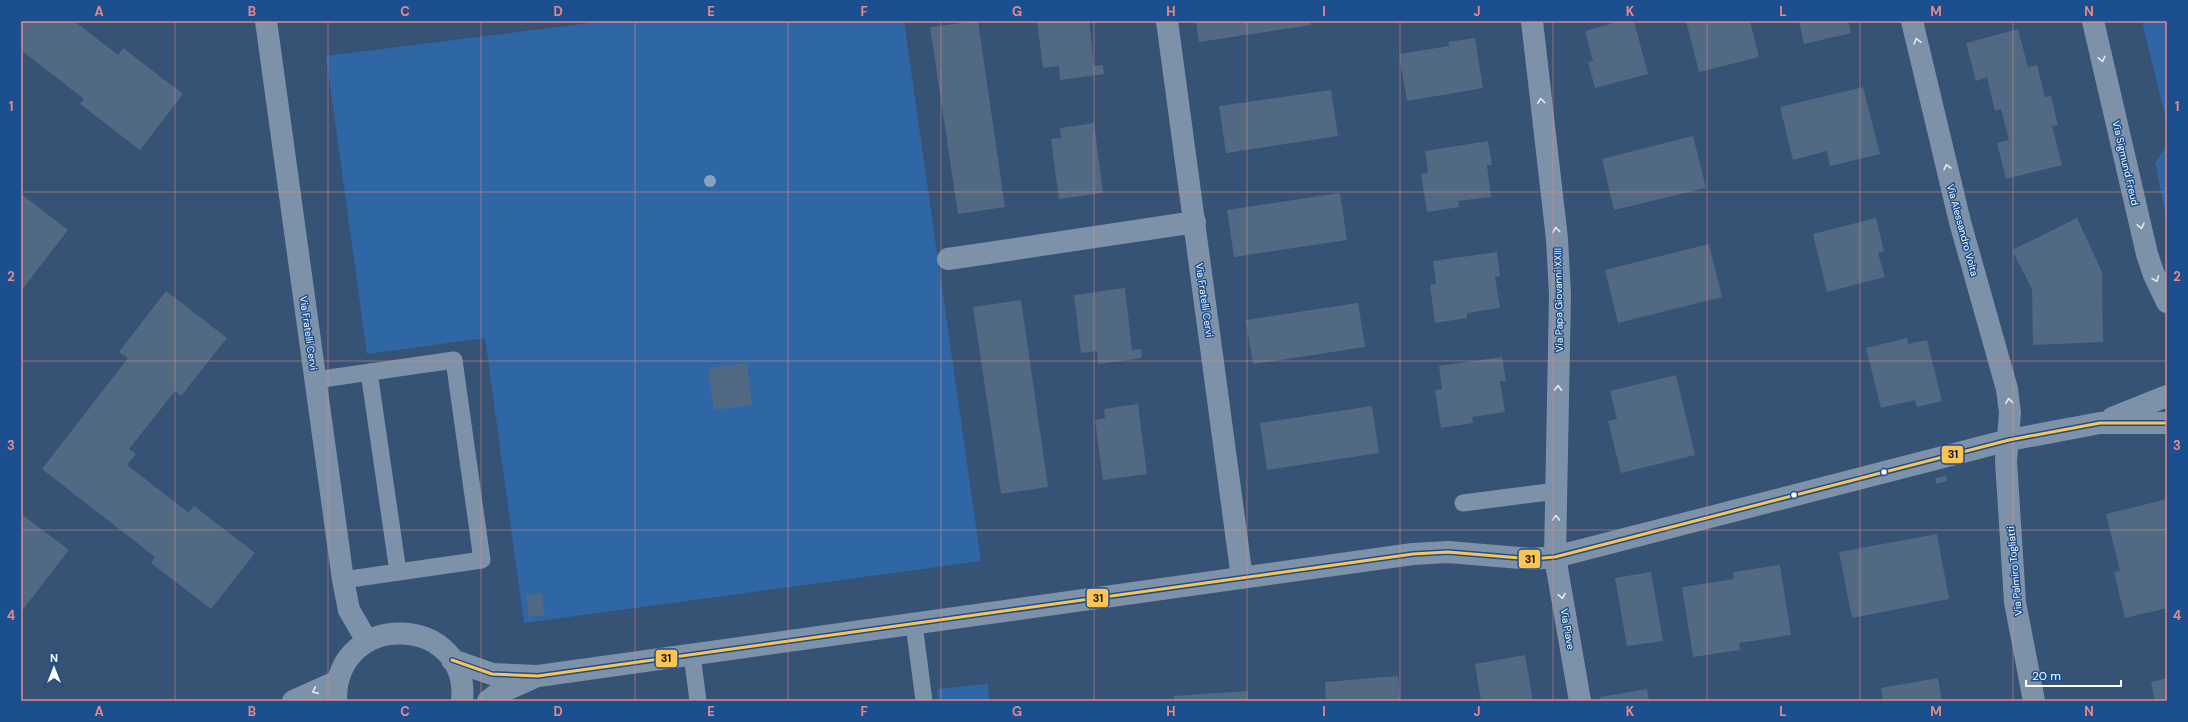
<svg xmlns="http://www.w3.org/2000/svg" width="2188" height="722" font-family="'DM Sans',sans-serif">
  <style>
    .green { fill: #2f66a5 }
    .building { fill: #526984 }
    .lines { fill: none; stroke-linecap: round; stroke-linejoin: round }
    .lane { stroke: #7d92a8; stroke-width: 17 }
    .street { stroke: #7d92a8; stroke-width: 22 }
    .bus-1-casing { stroke: #1b4f8f; stroke-width: 6 }
    .bus-1 { stroke: #fcc553; stroke-width: 3 }
    .tree { fill: #8aa2be }
    .oneway { stroke: #e5e9ee }
    .grid { fill: none; stroke: #e88989; stroke-width: 1; stroke-opacity: 0.55 }
    .bus-dot { fill: #fff; stroke: #1b4f8f; stroke-width: 1.5 }
    .labels { text-anchor: middle; stroke-width: 3; stroke-linejoin: round; paint-order: stroke }
    .street-label { font-size: 10px; fill: #fff; stroke: #1b4f8f }
    .line-badge { stroke: #1b4f8f; stroke-width: 1.5 }
    .pale-badge-label { font-size: 11px; text-anchor: middle; font-weight: bold; fill: #111 }
    .neatline { fill: none; stroke: #e88989; stroke-width: 1.5 }
    .grid-label { font-size: 13px; text-anchor: middle; font-weight: bold; fill: #e88989 }
  </style>
  <rect width="100%" height="100%" fill="#365274"/>
  <path class="green" d="M 606,21 L 904,21 L 981,561 L 524,623 L 485,338 L 367,354 L 326,56 Z
    M 2142,21 L 2167,21 L 2167,124 Z
    M 2167,146 L 2167,221 L 2155,163 Z
    M 988,684 L 989,701 L 939,701 L 937,689 Z"/>
  <path class="building" d="M 21,21 L 74,21 L 118,55 L 123,48 L 183,94 L 140,150 L 80,104 L 84,99 L 21,50 Z
    M 978,21 L 1005,207 L 958,214 L 930,27 Z
    M 1037,21 L 1089,21 L 1094,66 L 1103,65 L 1104,74 L 1060,80 L 1059,66 L 1043,68 Z
    M 1196,21 L 1310,21 L 1311,25 L 1199,42 Z
    M 1620,21 L 1634,21 L 1648,74 L 1595,88 L 1588,62 L 1593,61 L 1585,31 Z
    M 1686,21 L 1750,21 L 1759,57 L 1699,72 Z
    M 1799,21 L 1848,21 L 1851,33 L 1804,44 Z
    M 2018,29 L 2028,67 L 2037,65 L 2045,97 L 2051,96 L 2058,125 L 2052,126 L 2062,165 L 2006,179 L 1997,143 L 2009,140 L 2001,109 L 1995,111 L 1987,77 L 1976,81 L 1966,43 Z
    M 1475,38 L 1483,88 L 1407,101 L 1399,54 L 1449,46 L 1448,42 Z
    M 1863,87 L 1880,154 L 1830,166 L 1827,151 L 1793,160 L 1780,107 Z
    M 1331,90 L 1338,136 L 1226,153 L 1219,106 Z
    M 1094,123 L 1103,193 L 1059,199 L 1051,139 L 1061,138 L 1060,128 Z
    M 1693,136 L 1706,188 L 1614,210 L 1602,159 Z
    M 1488,141 L 1492,165 L 1487,165 L 1491,197 L 1458,201 L 1459,207 L 1427,212 L 1421,174 L 1428,173 L 1425,151 Z
    M 1340,193 L 1347,240 L 1234,257 L 1227,210 Z
    M 21,194 L 68,230 L 21,291 Z
    M 1876,218 L 1884,251 L 1878,253 L 1885,277 L 1827,292 L 1813,234 Z
    M 2077,218 L 2102,272 L 2103,342 L 2033,345 L 2032,289 L 2012,250 Z
    M 1709,244 L 1722,297 L 1618,323 L 1605,270 Z
    M 1497,252 L 1500,276 L 1495,277 L 1500,308 L 1467,313 L 1467,318 L 1435,323 L 1430,285 L 1436,284 L 1433,261 Z
    M 1125,288 L 1132,350 L 1141,349 L 1142,358 L 1098,364 L 1097,351 L 1081,353 L 1074,295 Z
    M 166,291 L 227,338 L 181,396 L 175,391 L 129,449 L 136,454 L 127,465 L 189,513 L 194,506 L 255,553 L 211,609 L 151,563 L 155,557 L 42,469 L 128,358 L 119,352 Z
    M 1021,300 L 1048,487 L 1001,494 L 973,307 Z
    M 1358,303 L 1365,347 L 1253,364 L 1246,320 Z
    M 1907,338 L 1908,344 L 1927,340 L 1942,401 L 1917,407 L 1915,400 L 1881,408 L 1866,348 Z
    M 1502,357 L 1506,381 L 1500,381 L 1505,412 L 1472,417 L 1473,423 L 1441,428 L 1435,390 L 1442,389 L 1439,366 Z
    M 747,363 L 752,405 L 714,410 L 708,368 Z
    M 1676,375 L 1695,455 L 1621,473 L 1608,421 L 1617,419 L 1610,391 Z
    M 1138,404 L 1147,474 L 1103,480 L 1095,420 L 1105,418 L 1104,409 Z
    M 1372,406 L 1379,453 L 1267,470 L 1260,423 Z
    M 1946,476 L 1947,481 L 1936,484 L 1935,478 Z
    M 2167,499 L 2167,608 L 2125,618 L 2114,572 L 2120,571 L 2106,514 Z
    M 21,514 L 69,550 L 21,612 Z
    M 1937,534 L 1949,599 L 1852,618 L 1839,552 Z
    M 1780,565 L 1791,635 L 1739,643 L 1740,650 L 1693,657 L 1682,587 L 1734,579 L 1733,572 Z
    M 1651,572 L 1663,641 L 1627,646 L 1615,578 Z
    M 542,593 L 545,615 L 529,617 L 526,595 Z
    M 1525,655 L 1533,701 L 1481,701 L 1475,664 Z
    M 1398,676 L 1400,701 L 1326,701 L 1325,682 Z
    M 1938,678 L 1942,701 L 1883,701 L 1881,688 Z
    M 2167,678 L 2167,701 L 2155,701 L 2151,682 Z
    M 1647,689 L 1649,701 L 1601,701 L 1600,697 Z
    M 1247,691 L 1248,701 L 1174,701 L 1174,696 Z"/>
  <g class="lines">
    <path class="lane" d="M 369,372 L 398,572
      M 315,380 L 454,360 L 482,560 L 343,580
      M 1463,503 L 1556,491
      M 914,624 L 924,701
      M 692,655 L 698,701"/>
    <path class="street" d="M 266,21 L 343,580 L 349,610 L 367,641
      M 1167,21 L 1242,578
      M 1532,21 L 1557,239 L 1560,294 L 1555,557 L 1580,701
      M 1912,21 L 1960,222 L 2007,389 L 2010,413 L 2006,461 L 2015,602 L 2034,701
      M 2093,21 L 2147,254 L 2154,275 L 2167,302
      M 948,259 L 1195,222
      M 2112,418 L 2167,396
      M 452,660 L 492,674 L 538,676 L 1413,554 L 1448,552 L 1531,559 L 1555,557 L 2009,440 L 2100,423 L 2167,423
      M 293,701 L 338,681
      M 336,701 C 335,607 471,615 462,701
      M 488,701 L 497,694 L 533,678"/>
    <defs>
      <path id="bus-1" d="M 452,660 L 492,674 L 538,676 L 1413,554 L 1448,552 L 1531,559 L 1555,557 L 2009,440 L 2100,423 L 2167,423"/>
    </defs>
    <use href="#bus-1" class="bus-1-casing"/>
    <use href="#bus-1" class="bus-1"/>
  </g>
  <circle class="tree" cx="710" cy="181" r="6"/>
  <defs><path id="oneway-chevron" d="M-2-3.5L2.5 0L-2 3.5" fill="none" stroke-width="1.6" stroke-linecap="round" stroke-linejoin="round"/></defs>
  <g class="oneway">
    <use href="#oneway-chevron" transform="translate(1917 41) rotate(-104)"/>
    <use href="#oneway-chevron" transform="translate(2102 59) rotate(77)"/>
    <use href="#oneway-chevron" transform="translate(1541 101) rotate(-96)"/>
    <use href="#oneway-chevron" transform="translate(1947 167) rotate(-104)"/>
    <use href="#oneway-chevron" transform="translate(2141 226) rotate(77)"/>
    <use href="#oneway-chevron" transform="translate(1556 230) rotate(-97)"/>
    <use href="#oneway-chevron" transform="translate(2156 279) rotate(68)"/>
    <use href="#oneway-chevron" transform="translate(1558 388) rotate(-89)"/>
    <use href="#oneway-chevron" transform="translate(2009 401) rotate(-96)"/>
    <use href="#oneway-chevron" transform="translate(1556 518) rotate(-89)"/>
    <use href="#oneway-chevron" transform="translate(1562 596) rotate(80)"/>
    <use href="#oneway-chevron" transform="translate(315 691) rotate(156)"/>
  </g>
  <path class="grid" d="M 175,21 L 175,701M 328,21 L 328,701M 481,21 L 481,701M 635,21 L 635,701M 788,21 L 788,701M 941,21 L 941,701M 1094,21 L 1094,701M 1247,21 L 1247,701M 1400,21 L 1400,701M 1553,21 L 1553,701M 1707,21 L 1707,701M 1860,21 L 1860,701M 2013,21 L 2013,701M 21,192 L 2167,192M 21,361 L 2167,361M 21,530 L 2167,530"/>
  <g class="bus-dot">
    <circle cx="1884" cy="472" r="3.5"/>
    <circle cx="1794" cy="495" r="3.5"/>
  </g>
  <g class="labels">
    <g class="street-label">
      <text transform="translate(2126 163) rotate(77)" y="4">Via Sigmund Freud</text>
      <text transform="translate(1963 230) rotate(75)" y="4">Via Alessandro Volta</text>
      <text transform="translate(1205 300) rotate(82)" y="4">Via Fratelli Cervi</text>
      <text transform="translate(1558 300) rotate(-91)" y="4">Via Papa Giovanni XXIII</text>
      <text transform="translate(309 333) rotate(82)" y="4">Via Fratelli Cervi</text>
      <text transform="translate(2014 571) rotate(-95)" y="4">Via Palmiro Togliatti</text>
      <text transform="translate(1568 629) rotate(80)" y="4">Via Piave</text>
    </g>
  </g>
  <g class="line-badge">
    <rect x="1941" y="445" width="23" height="19" rx="4" fill="#fcc553"/>
    <rect x="1518" y="549" width="23" height="20" rx="4" fill="#fcc553"/>
    <rect x="1086" y="588" width="23" height="20" rx="4" fill="#fcc553"/>
    <rect x="655" y="649" width="23" height="19" rx="4" fill="#fcc553"/>
  </g>
  <g class="pale-badge-label">
    <text x="1953" y="458">31</text>
    <text x="1530" y="563">31</text>
    <text x="1098" y="602">31</text>
    <text x="666" y="662">31</text>
  </g>
  <rect width="2188" height="722" fill="none" stroke="#1b4f8f" stroke-width="44"/>
  <g transform="translate(54 668)" stroke="#1b4f8f" stroke-width="3" paint-order="stroke">
  <path d="M0-3L7 15L0 10L-7 15Z" fill="#ffffff"/>
  <text y="-6" font-size="11" font-weight="bold" text-anchor="middle" fill="#ffffff">N</text>
  </g>
  <path d="M2026 680v6h95v-6" fill="none" stroke="#ffffff" stroke-width="2"/>
  <text x="2032" y="680" font-size="12" fill="#ffffff" stroke="#1b4f8f" stroke-width="3" paint-order="stroke">20 m</text>
  <rect x="22" y="22" width="2144" height="678" class="neatline"/>
  <g class="grid-label">
    <text x="99" y="16">A</text>
    <text x="252" y="16">B</text>
    <text x="405" y="16">C</text>
    <text x="558" y="16">D</text>
    <text x="711" y="16">E</text>
    <text x="864" y="16">F</text>
    <text x="1017" y="16">G</text>
    <text x="1171" y="16">H</text>
    <text x="1324" y="16">I</text>
    <text x="1477" y="16">J</text>
    <text x="1630" y="16">K</text>
    <text x="1783" y="16">L</text>
    <text x="1936" y="16">M</text>
    <text x="2089" y="16">N</text>
    <text x="11" y="111">1</text>
    <text x="2177" y="111">1</text>
    <text x="11" y="281">2</text>
    <text x="2177" y="281">2</text>
    <text x="11" y="450">3</text>
    <text x="2177" y="450">3</text>
    <text x="11" y="620">4</text>
    <text x="2177" y="620">4</text>
    <text x="99" y="716">A</text>
    <text x="252" y="716">B</text>
    <text x="405" y="716">C</text>
    <text x="558" y="716">D</text>
    <text x="711" y="716">E</text>
    <text x="864" y="716">F</text>
    <text x="1017" y="716">G</text>
    <text x="1171" y="716">H</text>
    <text x="1324" y="716">I</text>
    <text x="1477" y="716">J</text>
    <text x="1630" y="716">K</text>
    <text x="1783" y="716">L</text>
    <text x="1936" y="716">M</text>
    <text x="2089" y="716">N</text>
  </g>
</svg>
